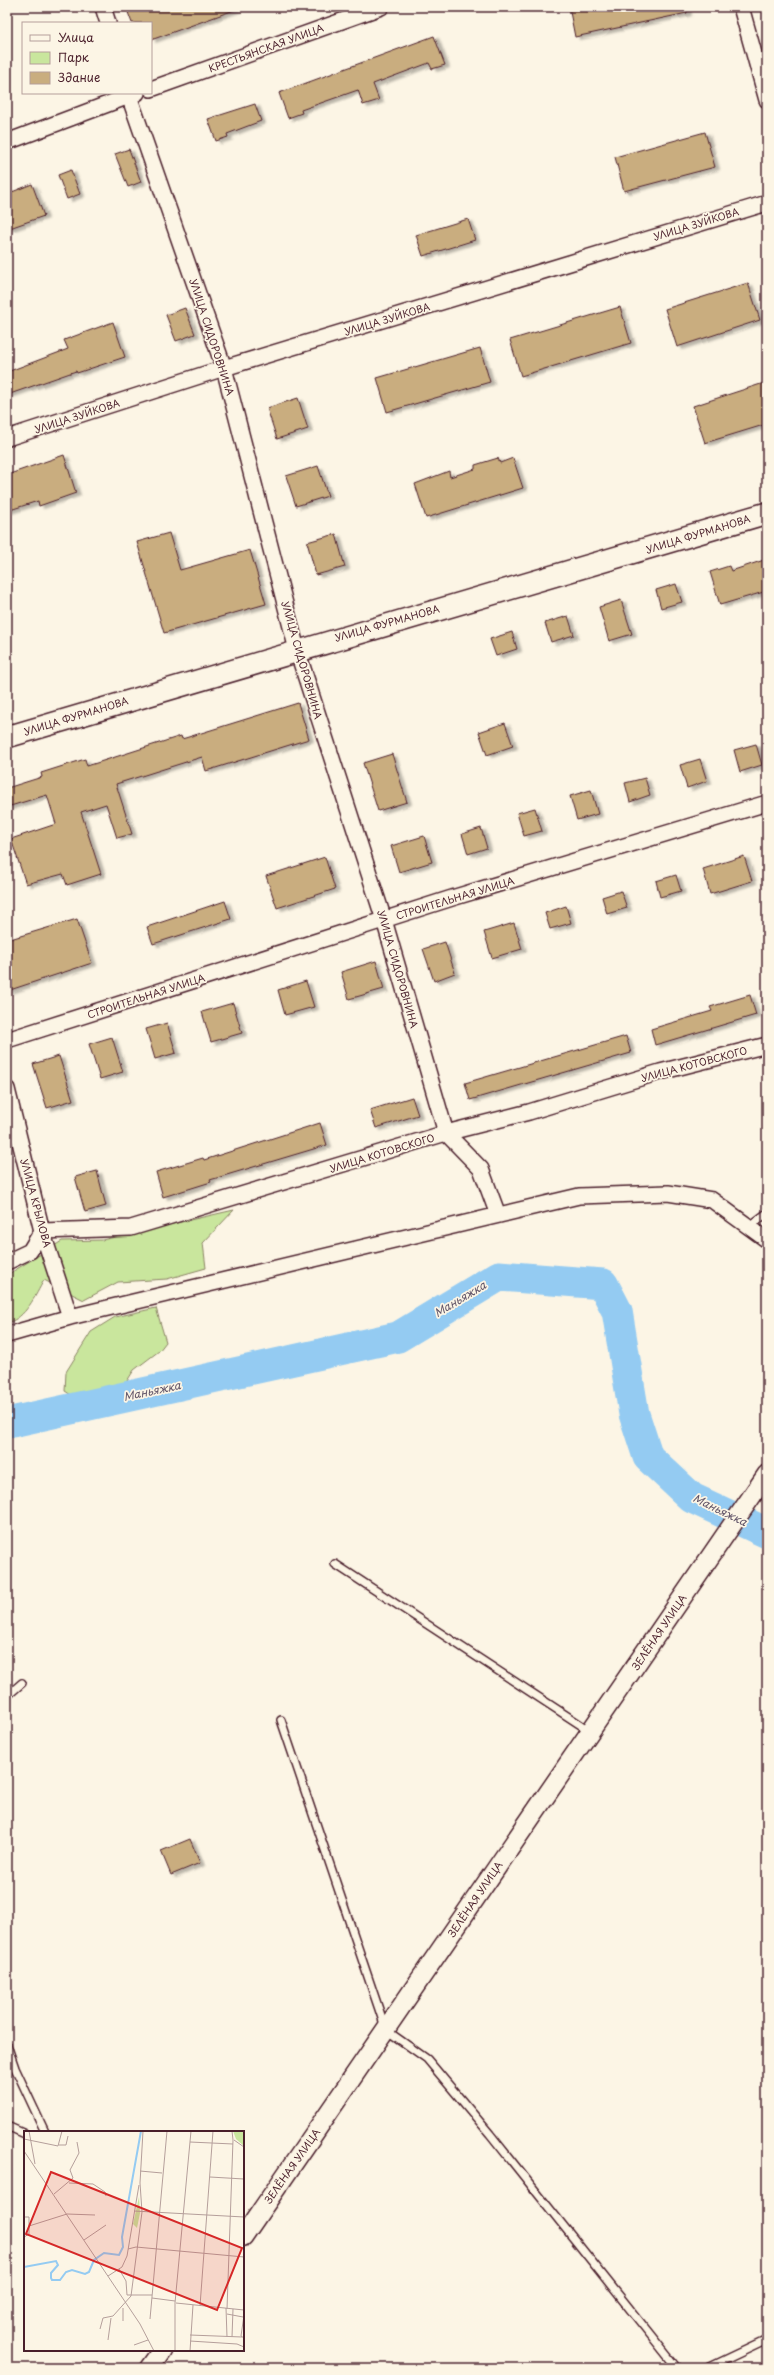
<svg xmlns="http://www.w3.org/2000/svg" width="774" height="2375" font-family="'Playpen Sans',sans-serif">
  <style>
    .green { fill: #c9e69d; stroke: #8a8264 }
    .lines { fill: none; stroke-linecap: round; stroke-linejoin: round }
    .river { stroke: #94cbf2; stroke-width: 31 }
    .building { fill: #c9ad7f; stroke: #4a1f2b; filter: url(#shadow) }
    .service-casing { stroke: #4a1f2b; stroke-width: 10 }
    .minor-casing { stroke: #4a1f2b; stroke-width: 18 }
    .tertiary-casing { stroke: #4a1f2b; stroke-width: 21 }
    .secondary-casing { stroke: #4a1f2b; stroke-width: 24 }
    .service { stroke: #fcf5e5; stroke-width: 7 }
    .minor { stroke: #fcf5e5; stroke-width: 15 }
    .tertiary { stroke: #fcf5e5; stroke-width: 18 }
    .secondary { stroke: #fcf5e5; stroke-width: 21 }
    .labels { text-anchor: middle; stroke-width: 3.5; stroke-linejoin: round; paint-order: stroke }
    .street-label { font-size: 10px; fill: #4a1f2b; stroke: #fcf5e5 }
    .water-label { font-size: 11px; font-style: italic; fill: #605367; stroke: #fcf5e5 }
    .inset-river { fill: none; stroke: #94cbf2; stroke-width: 2 }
    .inset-road { fill: none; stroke: #b59f9b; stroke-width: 1 }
    .view { fill: #d62828; fill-opacity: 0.15; stroke: #d62828; stroke-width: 2 }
    .inset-edge { fill: none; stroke: #4a1f2b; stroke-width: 2 }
  </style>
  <defs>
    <filter id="shadow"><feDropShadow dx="4.5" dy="2.5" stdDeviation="1" flood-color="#0004"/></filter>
  </defs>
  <rect width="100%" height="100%" fill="#fcf5e5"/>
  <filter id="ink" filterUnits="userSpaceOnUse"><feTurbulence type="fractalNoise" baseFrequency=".025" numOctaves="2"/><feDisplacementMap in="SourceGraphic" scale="8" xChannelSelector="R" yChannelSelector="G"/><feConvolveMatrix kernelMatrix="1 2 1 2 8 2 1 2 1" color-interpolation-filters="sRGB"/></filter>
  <g filter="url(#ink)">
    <path class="green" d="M 234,1210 L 203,1243 L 206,1268 L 167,1279 L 118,1282 L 84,1300 L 44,1280 C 35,1296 26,1318 7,1323 L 7,1275 L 62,1241 L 102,1240 Z
      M 156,1308 L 166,1342 L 159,1351 L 134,1370 L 120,1392 L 79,1400 L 65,1391 L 66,1372 L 91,1332 L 115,1317 Z"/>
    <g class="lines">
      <path class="river" d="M 7,1423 L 398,1337 L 499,1276 L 603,1284 L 617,1311 L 634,1414 L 648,1457 L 692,1498 L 767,1533"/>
    </g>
    <path class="building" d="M 126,7 L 236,7 L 237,9 L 151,40 L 151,23 L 132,23 Z
      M 569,7 L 686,7 L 687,13 L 575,37 Z
      M 434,36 L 445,65 L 432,69 L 429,63 L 373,84 L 379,100 L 363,105 L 358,90 L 301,110 L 302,113 L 288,118 L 279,93 Z
      M 255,104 L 261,121 L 227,134 L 228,137 L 216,141 L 208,119 Z
      M 705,132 L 715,167 L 624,191 L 615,157 Z
      M 129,149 L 141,182 L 128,187 L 115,154 Z
      M 71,170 L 80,194 L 67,199 L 58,175 Z
      M 32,184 L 44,216 L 7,229 L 7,194 Z
      M 468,219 L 475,240 L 423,256 L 416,235 Z
      M 748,283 L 760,320 L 677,347 L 665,309 Z
      M 620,307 L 631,343 L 521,376 L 510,340 Z
      M 185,308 L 195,334 L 176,341 L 166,315 Z
      M 113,322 L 125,357 L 77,373 L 76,371 L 7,395 L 7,372 L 68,349 L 64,340 Z
      M 480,348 L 490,382 L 387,412 L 377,378 Z
      M 767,382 L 767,424 L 705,443 L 693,406 Z
      M 298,398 L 308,429 L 277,439 L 267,408 Z
      M 64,455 L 76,493 L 39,506 L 38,501 L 7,511 L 7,475 Z
      M 498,458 L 500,463 L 513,458 L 523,488 L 426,518 L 415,484 L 449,471 L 450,477 L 475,469 L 475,465 Z
      M 318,466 L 328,496 L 296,506 L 286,476 Z
      M 169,533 L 180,570 L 250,550 L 266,604 L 164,633 L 137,542 Z
      M 336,534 L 345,567 L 316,575 L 307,542 Z
      M 767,559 L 767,591 L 720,605 L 710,572 L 729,566 L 731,571 Z
      M 676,584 L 682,602 L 661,608 L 656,590 Z
      M 621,600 L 632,634 L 609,641 L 599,607 Z
      M 568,616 L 574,635 L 551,642 L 545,623 Z
      M 512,632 L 517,649 L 496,656 L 490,639 Z
      M 298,703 L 309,739 L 206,771 L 202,757 L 116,784 L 132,834 L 117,838 L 106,804 L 81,812 L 101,874 L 67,885 L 63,874 L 26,884 L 11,839 L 56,824 L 47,795 L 7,807 L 7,788 L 42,777 L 41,773 L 85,759 L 87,766 L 181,736 L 182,739 Z
      M 505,723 L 513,746 L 487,755 L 479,732 Z
      M 756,744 L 762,765 L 740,772 L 734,750 Z
      M 392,754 L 407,802 L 378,811 L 363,763 Z
      M 700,759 L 707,781 L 687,788 L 680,765 Z
      M 645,778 L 650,795 L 630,802 L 625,783 Z
      M 591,790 L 598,814 L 577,820 L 570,796 Z
      M 535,808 L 542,831 L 524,836 L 517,813 Z
      M 481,828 L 487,848 L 468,854 L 462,834 Z
      M 424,836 L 432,862 L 399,872 L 391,846 Z
      M 744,856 L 752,881 L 710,894 L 703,869 Z
      M 325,857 L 335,889 L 277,908 L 266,876 Z
      M 676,875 L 681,891 L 660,897 L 656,881 Z
      M 621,891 L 627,908 L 607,914 L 602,897 Z
      M 225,901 L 231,919 L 153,944 L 147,927 Z
      M 566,906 L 571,923 L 550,929 L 545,913 Z
      M 77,919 L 92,963 L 7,991 L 7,940 Z
      M 514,923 L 522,949 L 492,958 L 484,932 Z
      M 445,942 L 455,973 L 434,981 L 423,949 Z
      M 376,961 L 384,989 L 349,999 L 341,972 Z
      M 306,981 L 314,1007 L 285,1015 L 278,990 Z
      M 750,995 L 756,1015 L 655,1045 L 651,1029 L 712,1011 L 710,1007 Z
      M 233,1003 L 242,1033 L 211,1042 L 202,1012 Z
      M 167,1023 L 176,1053 L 155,1059 L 146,1029 Z
      M 626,1036 L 631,1053 L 470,1100 L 465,1083 Z
      M 112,1037 L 123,1072 L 100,1079 L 89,1044 Z
      M 59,1056 L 73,1100 L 47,1108 L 33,1064 Z
      M 412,1097 L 418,1115 L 376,1128 L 370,1110 Z
      M 320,1123 L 327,1145 L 210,1180 L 211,1182 L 163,1197 L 156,1172 L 203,1158 L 204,1160 Z
      M 97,1171 L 106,1206 L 85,1212 L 75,1177 Z
      M 190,1839 L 200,1863 L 171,1875 L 161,1851 Z"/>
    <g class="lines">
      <defs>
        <path id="service" d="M 750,1226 L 767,1213
          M 335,1564 L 590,1731
          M 7,1696 L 22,1683
          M 281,1720 L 386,2030 L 427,2059 L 490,2134 L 677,2368
          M 7,2045 L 15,2068 L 45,2132
          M 7,2126 L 25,2134
          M 708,2368 L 767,2340"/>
        <path id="minor" d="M 103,7 L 108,23
          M 741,7 L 767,100
          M 151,89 L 381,7
          M 128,93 L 224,368 L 297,650 L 384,920 L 446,1133 L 481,1169 L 498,1215
          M 7,142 L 137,93
          M 7,438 L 224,368 L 767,203
          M 7,1040 L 452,898 L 767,803
          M 7,1089 L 42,1231 L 70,1317
          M 7,1262 L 30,1251 L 42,1231 L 131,1228 L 446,1133 L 529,1112 L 660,1072 L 767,1045
          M 7,1335 L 70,1317 L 579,1196 L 668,1193 L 712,1200 L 767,1240"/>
        <path id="tertiary" d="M 243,2237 L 767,1474
          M 149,2368 L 162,2350"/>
        <path id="secondary" d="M 7,737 L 767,513"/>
      </defs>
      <use href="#service" class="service-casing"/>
      <use href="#minor" class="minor-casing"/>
      <use href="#tertiary" class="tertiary-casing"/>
      <use href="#secondary" class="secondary-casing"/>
      <use href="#service" class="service"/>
      <use href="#minor" class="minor"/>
      <use href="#tertiary" class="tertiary"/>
      <use href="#secondary" class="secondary"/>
    </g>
  </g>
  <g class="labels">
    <g class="street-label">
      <text transform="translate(266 48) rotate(-20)" y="4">КРЕСТЬЯНСКАЯ УЛИЦА</text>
      <text transform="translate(696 224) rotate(-17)" y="4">УЛИЦА ЗУЙКОВА</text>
      <text transform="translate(387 319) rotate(-17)" y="4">УЛИЦА ЗУЙКОВА</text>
      <text transform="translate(212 337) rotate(72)" y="4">УЛИЦА СИДОРОВНИНА</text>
      <text transform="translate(77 416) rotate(-18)" y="4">УЛИЦА ЗУЙКОВА</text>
      <text transform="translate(698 534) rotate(-17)" y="4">УЛИЦА ФУРМАНОВА</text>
      <text transform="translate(387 623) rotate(-16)" y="4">УЛИЦА ФУРМАНОВА</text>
      <text transform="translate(302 660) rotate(74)" y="4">УЛИЦА СИДОРОВНИНА</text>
      <text transform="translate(76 716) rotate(-17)" y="4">УЛИЦА ФУРМАНОВА</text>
      <text transform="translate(455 898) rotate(-17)" y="4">СТРОИТЕЛЬНАЯ УЛИЦА</text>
      <text transform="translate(398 969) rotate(74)" y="4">УЛИЦА СИДОРОВНИНА</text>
      <text transform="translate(146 996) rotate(-18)" y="4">СТРОИТЕЛЬНАЯ УЛИЦА</text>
      <text transform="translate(694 1064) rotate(-15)" y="4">УЛИЦА КОТОВСКОГО</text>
      <text transform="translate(382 1153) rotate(-17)" y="4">УЛИЦА КОТОВСКОГО</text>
      <text transform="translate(36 1203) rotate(75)" y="4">УЛИЦА КРЫЛОВА</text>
      <text transform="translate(659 1632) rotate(-56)" y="4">ЗЕЛЁНАЯ УЛИЦА</text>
      <text transform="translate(475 1899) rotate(-56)" y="4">ЗЕЛЁНАЯ УЛИЦА</text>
      <text transform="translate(292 2166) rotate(-55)" y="4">ЗЕЛЁНАЯ УЛИЦА</text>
    </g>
    <g class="water-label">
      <text transform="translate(460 1299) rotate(-31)" y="4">Маньяжка</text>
      <text transform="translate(152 1391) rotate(-12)" y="4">Маньяжка</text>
      <text transform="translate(720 1510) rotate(26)" y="4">Маньяжка</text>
    </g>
  </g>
  <g transform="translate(24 2131)">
    <rect width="220" height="220" fill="#fcf5e5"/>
    <path d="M 209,0 L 220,0 L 220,15 L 212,8 ZM 115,66 L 116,82 L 113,97 L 109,93 Z" fill="#c9e69d"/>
    <path class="inset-river" d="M 0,136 L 32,130 L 34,134 L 27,142 L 27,147 L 28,149 L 36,149 L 42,141 L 48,139 L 61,143 L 65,141 L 70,129 L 80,122 L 95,124 L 99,116 L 98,106 L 117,0"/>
    <path class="inset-road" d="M 5,0 L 11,33M 0,8 L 34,15 L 38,0M 210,9 L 220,16M 166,11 L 209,13M 35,14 L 42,14 L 44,5M 0,20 L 116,193 L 130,220M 116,40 L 138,42M 186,46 L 220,48M 45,52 L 69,53 L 81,61 L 82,65M 30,63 L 49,47 L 46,39 L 55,22 L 53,11M 110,80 L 220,86M 0,86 L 5,86 L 5,103 L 0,106M 5,95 L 43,83 L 71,84M 60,109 L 82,94M 104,118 L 112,116 L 220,126M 95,138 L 102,150 L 103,164 L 128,164M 84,145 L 98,136 L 103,125 L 115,54M 128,167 L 151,170M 152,172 L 220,179M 176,175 L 189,0M 202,177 L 203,206M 203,178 L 209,9 L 208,0M 203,183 L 219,186M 220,184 L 217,205 L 220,207M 126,188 L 143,0M 99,190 L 99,177M 76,198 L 79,187 L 89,185 L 107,165 L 118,81 L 116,52 L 119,0M 166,204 L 218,206M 208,206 L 209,178M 84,209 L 87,187M 166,210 L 213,213 L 220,216M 110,214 L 124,209M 151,220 L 151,172 L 167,0M 166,220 L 169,174"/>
    <path class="view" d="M 27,41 L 218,117 L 193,179 L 2,103 Z"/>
    <rect width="220" height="220" class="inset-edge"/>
  </g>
  <rect width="774" height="2375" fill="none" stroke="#fcf5e5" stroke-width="24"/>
  <rect x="12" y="12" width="750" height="2351" fill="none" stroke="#4a1f2b" stroke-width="1.5" filter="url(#ink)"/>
  <rect x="22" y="22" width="130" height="72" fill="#fcf5e5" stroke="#b59f9b"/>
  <rect x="30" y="35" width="20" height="6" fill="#fcf5e5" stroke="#b59f9b"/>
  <text x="58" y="42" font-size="12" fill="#4a1f2b">Улица</text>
  <rect x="30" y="52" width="20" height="12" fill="#c9e69d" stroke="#b59f9b"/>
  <text x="58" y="62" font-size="12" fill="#4a1f2b">Парк</text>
  <rect x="30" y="72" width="20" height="12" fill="#c9ad7f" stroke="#b59f9b"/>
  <text x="58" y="82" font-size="12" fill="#4a1f2b">Здание</text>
</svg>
